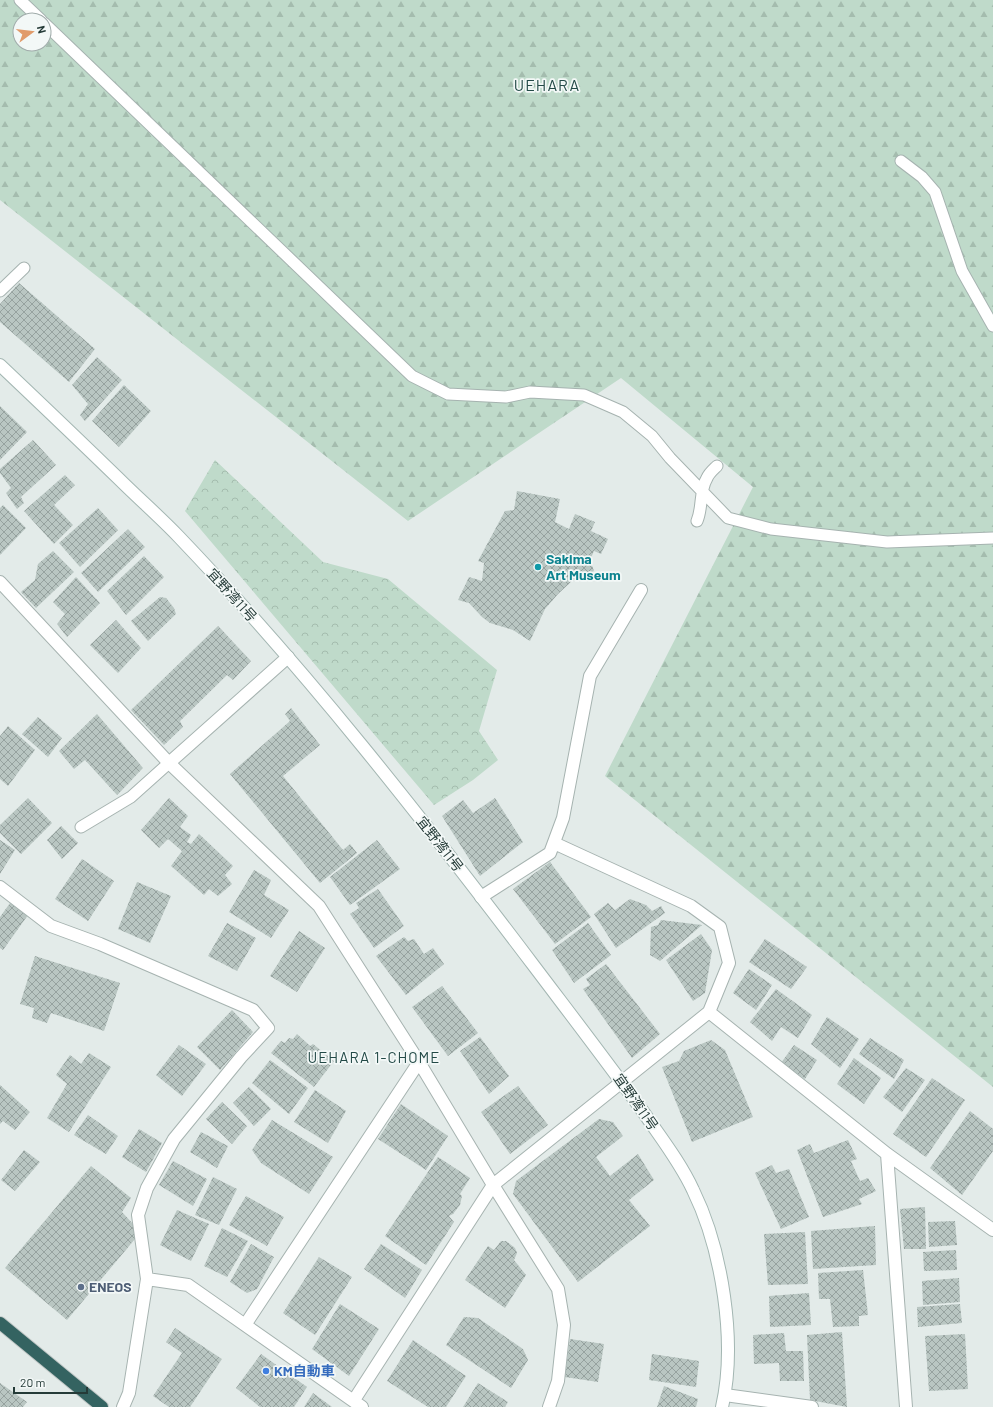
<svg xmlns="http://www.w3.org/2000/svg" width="993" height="1407" font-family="Barlow,'Noto Sans JP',sans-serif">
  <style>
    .forest { fill: url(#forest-firs); fill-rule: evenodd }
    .park { fill: url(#park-crowns) }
    .building { fill: url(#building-cross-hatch) }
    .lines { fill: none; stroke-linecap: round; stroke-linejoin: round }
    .lane-casing { stroke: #a6b3b0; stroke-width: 13 }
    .street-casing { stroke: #a6b3b0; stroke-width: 14 }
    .secondary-casing { stroke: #a3b6b2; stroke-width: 14 }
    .highway-casing { stroke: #c2c8c7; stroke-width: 14 }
    .lane { stroke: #fff; stroke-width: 11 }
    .street { stroke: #fff; stroke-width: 12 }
    .secondary { stroke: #fff; stroke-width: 12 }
    .highway { stroke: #346361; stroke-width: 12 }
    .culture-dot { fill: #0f9aa8; stroke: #f3f8f7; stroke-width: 1.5 }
    .service-dot { fill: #5c6f8a; stroke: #f3f8f7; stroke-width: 1.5 }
    .shop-dot { fill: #3f7fe0; stroke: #f3f8f7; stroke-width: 1.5 }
    .labels { text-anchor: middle; stroke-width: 3.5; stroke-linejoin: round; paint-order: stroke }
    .culture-label { font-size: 14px; font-weight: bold; fill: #0d838f; stroke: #f3f8f7; text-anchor: start }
    .street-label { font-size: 14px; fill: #253b38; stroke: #f3f8f7 }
    .service-label { font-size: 14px; font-weight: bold; fill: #4e5e75; stroke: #f3f8f7; text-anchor: start }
    .shop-label { font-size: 14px; font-weight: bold; fill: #366cbe; stroke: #f3f8f7; text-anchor: start }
    .neighbourhood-label { font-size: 15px; letter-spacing: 1px; fill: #234a47; stroke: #f3f8f7 }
    .quarter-label { font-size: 16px; letter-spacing: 1px; fill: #234a47; stroke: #f3f8f7 }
  </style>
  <defs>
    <pattern id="forest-firs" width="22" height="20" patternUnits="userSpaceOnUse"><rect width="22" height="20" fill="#bfdaca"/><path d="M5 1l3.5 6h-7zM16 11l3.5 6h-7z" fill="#a4bcae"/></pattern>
    <pattern id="park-crowns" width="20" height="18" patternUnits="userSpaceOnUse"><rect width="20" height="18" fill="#bfdaca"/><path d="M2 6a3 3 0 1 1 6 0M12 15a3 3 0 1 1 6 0" fill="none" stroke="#a4bcae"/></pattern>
    <pattern id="building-cross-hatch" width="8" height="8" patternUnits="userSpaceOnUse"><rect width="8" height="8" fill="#b9c6c2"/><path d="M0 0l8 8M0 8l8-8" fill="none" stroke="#96a29f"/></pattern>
  </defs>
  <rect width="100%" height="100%" fill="#e3ebe9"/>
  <path class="forest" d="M 0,0 L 993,0 L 993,1087 L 605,776 L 753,487 L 621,378 L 408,521 L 0,200 ZM 20,20 L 44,20 L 44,44 L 20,44 Z"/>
  <path class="park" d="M 215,460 L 323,562 L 388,579 L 497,670 L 479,731 L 498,760 L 473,780 L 434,805 L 185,511 Z"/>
  <path class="building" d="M 19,283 L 95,349 L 69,382 L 0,322 L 0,304 Z
    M 97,357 L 122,380 L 85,421 L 80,415 L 88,404 L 72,385 Z
    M 124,385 L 151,411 L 119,447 L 92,421 Z
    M 0,406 L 27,432 L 0,460 Z
    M 33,440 L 56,465 L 21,497 L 24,503 L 17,509 L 6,493 L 11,488 L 0,473 L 0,469 Z
    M 65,475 L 75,485 L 54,505 L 73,525 L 54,544 L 24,511 Z
    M 517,491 L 560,499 L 555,522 L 569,529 L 575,514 L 595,522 L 591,531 L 608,539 L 601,554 L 594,551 L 590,560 L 594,571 L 572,581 L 558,594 L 545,609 L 530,641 L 513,630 L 490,623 L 482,617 L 469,603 L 458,600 L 469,577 L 482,581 L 484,563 L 478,561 L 505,511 L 514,510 Z
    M 3,505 L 26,528 L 0,555 L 0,508 Z
    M 98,508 L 118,530 L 80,567 L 59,543 Z
    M 128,529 L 145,547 L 98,592 L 81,573 Z
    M 53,551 L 74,572 L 36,608 L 21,592 L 35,580 L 38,564 Z
    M 144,556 L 164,577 L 126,615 L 107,591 Z
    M 76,577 L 100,603 L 67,637 L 57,624 L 65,614 L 53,602 Z
    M 160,597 L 166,598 L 174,608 L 176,614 L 148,641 L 131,621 Z
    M 116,620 L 141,648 L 118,673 L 90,645 Z
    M 218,626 L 251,661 L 233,680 L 227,675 L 180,721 L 183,727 L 164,745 L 131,710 Z
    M 291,708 L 320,745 L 283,776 L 343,850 L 350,844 L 357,853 L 320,883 L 230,774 L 290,721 L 285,714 Z
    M 97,714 L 143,768 L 117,795 L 85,760 L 74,769 L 59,751 Z
    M 38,717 L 62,738 L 48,757 L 22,734 Z
    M 8,726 L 35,750 L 8,786 L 0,779 L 0,736 Z
    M 28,798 L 52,823 L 21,854 L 0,833 L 0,825 Z
    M 169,798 L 188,816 L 180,827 L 191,835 L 187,842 L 191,844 L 199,834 L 233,866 L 225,875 L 232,884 L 218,896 L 209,889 L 204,895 L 171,866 L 182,851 L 168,839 L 159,848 L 141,830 Z
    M 495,798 L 523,842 L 480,876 L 442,816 L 463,800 L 473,813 Z
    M 61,826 L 78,843 L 62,859 L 47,840 Z
    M 0,840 L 15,850 L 0,874 Z
    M 377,840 L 400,869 L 350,905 L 330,877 Z
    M 82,859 L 114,881 L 88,921 L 55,899 Z
    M 550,862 L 591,917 L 555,944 L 513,889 Z
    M 254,870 L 271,880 L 264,895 L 289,910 L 271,938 L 229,912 Z
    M 137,882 L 171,896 L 150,943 L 118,929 Z
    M 378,889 L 404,926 L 374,948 L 350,914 L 359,908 L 356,903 Z
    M 630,899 L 646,905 L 652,911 L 661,906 L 665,913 L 616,948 L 594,914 L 608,903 L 615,910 Z
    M 10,903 L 28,915 L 3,950 L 0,948 L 0,917 Z
    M 661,920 L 702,925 L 660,961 L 650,955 L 651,927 L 658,925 Z
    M 227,923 L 256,938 L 237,971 L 208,956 Z
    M 588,923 L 611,955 L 574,983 L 552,950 Z
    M 299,931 L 325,948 L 297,992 L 270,976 Z
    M 701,934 L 712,950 L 705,993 L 693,1001 L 666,960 Z
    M 404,937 L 408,941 L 414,939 L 424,954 L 433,948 L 444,964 L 406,995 L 376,956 Z
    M 765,939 L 807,967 L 791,989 L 749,962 Z
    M 35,956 L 120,983 L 104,1031 L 51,1013 L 47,1023 L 32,1018 L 34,1008 L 20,1004 Z
    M 606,964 L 660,1034 L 632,1058 L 583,989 L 590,985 L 586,979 Z
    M 749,969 L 772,985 L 756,1010 L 733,993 Z
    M 442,986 L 478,1033 L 448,1056 L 412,1007 Z
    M 776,989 L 812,1015 L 798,1038 L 781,1027 L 772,1041 L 750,1022 Z
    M 232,1010 L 253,1032 L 220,1070 L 197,1047 Z
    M 827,1017 L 859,1039 L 840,1068 L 811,1044 Z
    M 297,1034 L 310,1046 L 313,1044 L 334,1061 L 314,1087 L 271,1053 L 281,1041 L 285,1043 L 289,1038 L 293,1039 Z
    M 480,1037 L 509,1076 L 489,1094 L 460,1051 Z
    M 870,1038 L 904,1060 L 894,1079 L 859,1054 Z
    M 711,1040 L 725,1050 L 753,1117 L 692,1142 L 662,1067 L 679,1061 L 684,1051 Z
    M 179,1045 L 206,1064 L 182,1096 L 156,1075 Z
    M 794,1045 L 817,1060 L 805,1079 L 781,1063 Z
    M 89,1053 L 111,1067 L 69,1132 L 47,1118 L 67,1084 L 56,1075 L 70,1055 L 81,1064 Z
    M 854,1058 L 881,1078 L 864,1104 L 837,1084 Z
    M 270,1060 L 308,1088 L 289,1114 L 252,1083 Z
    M 906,1068 L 925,1080 L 902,1112 L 883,1097 Z
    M 932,1078 L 965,1100 L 926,1157 L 893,1134 Z
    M 0,1085 L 30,1112 L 15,1130 L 3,1121 L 0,1124 Z
    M 518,1086 L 548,1125 L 510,1154 L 481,1112 Z
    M 249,1087 L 271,1109 L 254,1126 L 233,1103 Z
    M 315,1090 L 346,1111 L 328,1143 L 294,1122 Z
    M 222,1102 L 247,1126 L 232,1144 L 206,1119 Z
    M 401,1104 L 448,1136 L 426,1170 L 378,1139 Z
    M 970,1111 L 993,1129 L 993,1151 L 962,1195 L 930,1168 Z
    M 88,1115 L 118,1136 L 106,1154 L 74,1135 Z
    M 599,1119 L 613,1122 L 623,1136 L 596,1157 L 610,1176 L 638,1154 L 654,1180 L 629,1200 L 650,1226 L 578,1282 L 513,1194 L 516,1181 Z
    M 272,1120 L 333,1157 L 309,1194 L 261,1163 L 252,1150 Z
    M 139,1129 L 162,1143 L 146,1172 L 122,1157 Z
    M 201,1132 L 228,1146 L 217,1168 L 190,1152 Z
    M 848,1140 L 857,1159 L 851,1161 L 860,1181 L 868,1178 L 876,1191 L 859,1199 L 862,1204 L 823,1217 L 797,1150 L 810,1144 L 814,1153 Z
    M 24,1150 L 40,1162 L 15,1191 L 1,1180 Z
    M 438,1157 L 470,1178 L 460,1194 L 462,1196 L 460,1205 L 453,1214 L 449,1216 L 454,1222 L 426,1265 L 385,1236 Z
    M 173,1161 L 207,1179 L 193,1206 L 159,1185 Z
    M 772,1165 L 776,1173 L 789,1169 L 809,1217 L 781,1229 L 755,1173 Z
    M 91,1166 L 131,1198 L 122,1212 L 134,1225 L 135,1239 L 67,1320 L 5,1268 Z
    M 213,1177 L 237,1189 L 219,1225 L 195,1215 Z
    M 246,1196 L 284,1217 L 267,1246 L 229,1225 Z
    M 925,1207 L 926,1249 L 904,1249 L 900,1209 Z
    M 177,1210 L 209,1224 L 191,1261 L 160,1245 Z
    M 955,1221 L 957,1245 L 929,1247 L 928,1222 Z
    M 875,1226 L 876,1265 L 813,1269 L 811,1231 Z
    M 222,1228 L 248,1241 L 227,1277 L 204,1266 Z
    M 805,1232 L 808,1284 L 768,1285 L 764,1234 Z
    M 501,1241 L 506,1241 L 515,1248 L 517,1253 L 514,1260 L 526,1275 L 505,1308 L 465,1280 L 488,1246 L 494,1250 Z
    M 251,1244 L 274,1257 L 257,1289 L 247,1293 L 230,1282 Z
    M 381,1244 L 422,1270 L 405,1298 L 364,1269 Z
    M 956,1250 L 957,1270 L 924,1271 L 923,1252 Z
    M 319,1257 L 352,1277 L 315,1335 L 283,1313 Z
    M 863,1270 L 868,1315 L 859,1316 L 859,1326 L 833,1327 L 830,1299 L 819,1299 L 818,1273 Z
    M 959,1278 L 960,1302 L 923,1305 L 922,1281 Z
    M 809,1293 L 811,1325 L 770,1327 L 769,1296 Z
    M 340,1304 L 379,1329 L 349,1376 L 312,1349 Z
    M 960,1304 L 962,1323 L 918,1327 L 917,1307 Z
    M 464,1317 L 478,1318 L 523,1349 L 528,1360 L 511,1388 L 446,1345 Z
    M 175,1328 L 222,1359 L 190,1407 L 169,1407 L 153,1396 L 182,1353 L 166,1342 Z
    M 842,1332 L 847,1407 L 810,1400 L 807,1335 Z
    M 784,1333 L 786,1351 L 803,1351 L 804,1381 L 780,1381 L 779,1363 L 754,1364 L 753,1335 Z
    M 965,1334 L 968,1389 L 929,1391 L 925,1336 Z
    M 570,1339 L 604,1344 L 598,1382 L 565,1377 Z
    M 413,1340 L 466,1376 L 446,1407 L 428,1407 L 387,1381 Z
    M 261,1354 L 307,1387 L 294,1407 L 260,1407 L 236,1388 Z
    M 652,1354 L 699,1361 L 696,1387 L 649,1380 Z
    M 0,1383 L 27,1402 L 23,1407 L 0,1407 Z
    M 478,1383 L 508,1402 L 505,1407 L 463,1407 Z
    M 664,1386 L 698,1399 L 696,1407 L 657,1407 Z
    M 313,1393 L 332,1407 L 304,1407 Z"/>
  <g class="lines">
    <defs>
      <path id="lane" d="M 20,0 L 41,20
        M 44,23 L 412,376 L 448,394 L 506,397 L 530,392 L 584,395 L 623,412 L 652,436 L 670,458 L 728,518 L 771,529 L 887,542 L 993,538
        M 901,161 L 922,177 L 935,192 L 962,271 L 993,326
        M 0,291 L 24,268
        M 697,521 C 703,507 699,491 707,478 C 709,473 714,469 717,466
        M 81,827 L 131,797 L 169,763"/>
      <path id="street" d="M 0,582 L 169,763 L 319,906 L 419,1062 L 493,1185 L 558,1289 L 564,1325 L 558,1381 L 549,1407
        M 169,763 L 288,657
        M 554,843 L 691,906 L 720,927 L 729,963 L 709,1012
        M 0,887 L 51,926 L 100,944 L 253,1010 L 268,1028 L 241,1057 L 174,1139 L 147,1188 L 138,1215 L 147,1279 L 129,1393 L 123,1407
        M 481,897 L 550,853 L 563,818 L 590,676 L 641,590
        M 887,1154 L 906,1407
        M 147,1279 L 188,1285 L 362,1407
        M 245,1325 L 419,1062
        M 725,1395 L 812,1407
        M 354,1400 L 493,1185 L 709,1012 L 887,1154 L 993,1230"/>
      <path id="secondary" d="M 0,365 C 39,402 79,440 118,478 C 138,498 160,517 179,537 C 307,671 422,818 534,966 C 571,1015 608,1063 644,1113 C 661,1138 680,1162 693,1190 C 722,1249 737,1342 722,1407"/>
      <path id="highway" d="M 0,1323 L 102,1407"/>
    </defs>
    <use href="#lane" class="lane-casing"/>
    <use href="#street" class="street-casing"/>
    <use href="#secondary" class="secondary-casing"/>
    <use href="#highway" class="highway-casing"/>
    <use href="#lane" class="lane"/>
    <use href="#street" class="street"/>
    <use href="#secondary" class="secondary"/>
    <use href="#highway" class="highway"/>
  </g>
  <circle class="culture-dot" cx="538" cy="567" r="4"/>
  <circle class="service-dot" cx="81" cy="1287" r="4"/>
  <circle class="shop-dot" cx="266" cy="1371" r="4"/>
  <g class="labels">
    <g class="culture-label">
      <text x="546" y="564">Sakima<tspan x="546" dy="16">Art Museum</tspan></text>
    </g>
    <g class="street-label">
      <text transform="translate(232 595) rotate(48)" y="5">宜野湾11号</text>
      <text transform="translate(440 844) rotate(52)" y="5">宜野湾11号</text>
      <text transform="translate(636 1102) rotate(55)" y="5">宜野湾11号</text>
    </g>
    <g class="service-label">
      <text x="89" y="1292">ENEOS</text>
    </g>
    <g class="shop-label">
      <text x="274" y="1376">KM自動車</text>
    </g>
    <g class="neighbourhood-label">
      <text x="374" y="1063">UEHARA 1-CHOME</text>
    </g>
    <g class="quarter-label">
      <text x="547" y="91">UEHARA</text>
    </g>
  </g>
  <g transform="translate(32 32) rotate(75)"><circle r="19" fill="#f3f8f7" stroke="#a1acab"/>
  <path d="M0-3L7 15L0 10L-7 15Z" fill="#e19b6b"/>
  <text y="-6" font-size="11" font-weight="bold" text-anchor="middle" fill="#253b38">N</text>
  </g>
  <path d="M14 1387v6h73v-6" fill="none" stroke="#253b38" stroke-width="2"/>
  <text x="20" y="1387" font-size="12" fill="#253b38" stroke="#f3f8f7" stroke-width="3" paint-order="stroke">20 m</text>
</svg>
